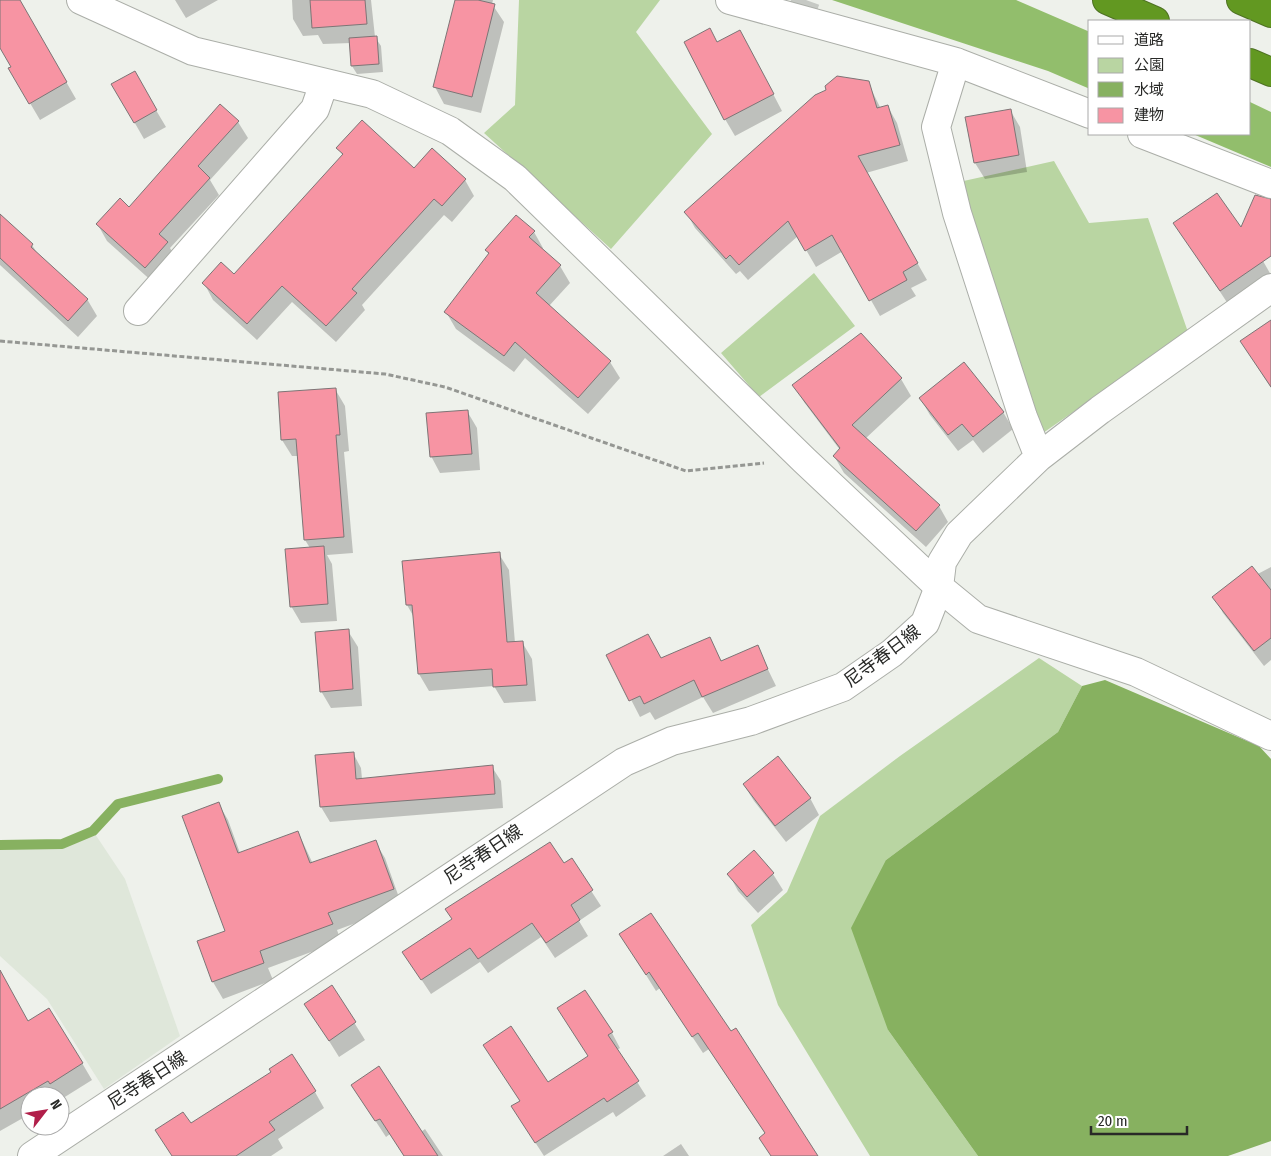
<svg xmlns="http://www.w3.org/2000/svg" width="1271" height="1156" font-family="'Fira Sans Condensed','Noto Sans JP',sans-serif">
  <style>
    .built { fill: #dfe7da }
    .green { fill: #b9d5a2 }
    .forest { fill: #92be6c }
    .water { fill: #87b160 }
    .shadow { fill: #0003 }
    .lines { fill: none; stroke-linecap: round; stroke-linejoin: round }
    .stream { stroke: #87b160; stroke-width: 10 }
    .building { fill: #f794a3; stroke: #7d7576 }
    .minor-tunnel { stroke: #c6c9c4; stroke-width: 28; stroke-dasharray: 28 14; stroke-linecap: butt }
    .minor-casing { stroke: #abaea8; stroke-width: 30 }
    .tertiary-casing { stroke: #abaea8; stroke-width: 30 }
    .motorway-casing { stroke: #4e7123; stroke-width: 30 }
    .path { stroke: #959793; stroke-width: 3; stroke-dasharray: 5 2.5; stroke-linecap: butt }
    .minor { stroke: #fff; stroke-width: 28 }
    .tertiary { stroke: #fff; stroke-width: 28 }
    .motorway { stroke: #629821; stroke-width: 28 }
    .labels { text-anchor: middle; stroke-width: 4; stroke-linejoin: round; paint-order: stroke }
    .street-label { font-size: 18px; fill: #282927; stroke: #fff }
  </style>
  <rect width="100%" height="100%" fill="#eef1eb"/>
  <path class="built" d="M 93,831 L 125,879 L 180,1036 L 104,1089 L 47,999 L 0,956 L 0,845 L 62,844 Z"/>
  <path class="green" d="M 519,0 L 660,0 L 636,32 L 712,134 L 611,249 L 484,133 L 515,105 Z
    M 1054,161 L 1089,223 L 1148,218 L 1188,332 L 1043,433 L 959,182 Z
    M 814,273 L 855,326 L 759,397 L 721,353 Z
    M 1039,658 L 1082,686 L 1058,732 L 886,860 L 888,1030 L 978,1156 L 870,1156 L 778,1005 L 751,925 L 787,892 L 820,816 L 900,756 Z"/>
  <path class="forest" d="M 832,0 L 1016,0 L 1090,32 L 1090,89 L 1048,71 Z
    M 1250,102 L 1271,112 L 1271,167 L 1193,134 L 1250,134 Z"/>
  <path class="water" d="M 1105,680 L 1259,746 L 1271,759 L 1271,1141 L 1228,1156 L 978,1156 L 888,1030 L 851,928 L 886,860 L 1058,732 L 1082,686 Z"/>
  <path class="shadow" d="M 0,0 L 19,0 L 76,99 L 40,120 L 10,69 L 13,67 L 0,46 Z
    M 175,0 L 218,0 L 186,18 Z
    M 292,0 L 371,0 L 375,37 L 381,46 L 383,72 L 357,74 L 352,66 L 351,43 L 323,44 L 318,35 L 303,36 L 293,19 Z
    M 456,0 L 493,0 L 492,4 L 504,22 L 481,113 L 444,104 L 435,87 Z
    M 718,44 L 749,48 L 782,111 L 735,136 L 725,119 Z
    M 134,73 L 166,127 L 144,139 L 113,85 Z
    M 868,83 L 881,109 L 888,107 L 897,123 L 908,161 L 866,173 L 927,280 L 911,288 L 916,296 L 880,316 L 843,251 L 816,267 L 798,236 L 748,280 L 740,271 L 736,274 L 695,228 L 686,212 Z
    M 1010,110 L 1020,127 L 1027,172 L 985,179 L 975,163 Z
    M 238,122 L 248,138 L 210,180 L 219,195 L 170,248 L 177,260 L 155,284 L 107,241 L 98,225 L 129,209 Z
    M 338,148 L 414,170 L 465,180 L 474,196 L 452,222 L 444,215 L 362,305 L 365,310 L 336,342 L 292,302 L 257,340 L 213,300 L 204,283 L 234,276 L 343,156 Z
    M 0,215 L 32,245 L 39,256 L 87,299 L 97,316 L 78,337 L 0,265 Z
    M 1175,223 L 1263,261 L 1271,275 L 1230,307 Z
    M 534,232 L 543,248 L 542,250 L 560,266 L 570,283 L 549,306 L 610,362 L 620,378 L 588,414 L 525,358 L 514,372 L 456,329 L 446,312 L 489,255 L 486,250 Z
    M 1271,321 L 1271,388 L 1241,341 Z
    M 861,335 L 901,379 L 911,396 L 865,439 L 939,506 L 948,522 L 926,547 L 844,473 L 834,456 L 840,450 L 804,402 L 794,385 Z
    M 335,389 L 345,406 L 349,451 L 344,452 L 353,553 L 327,555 L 332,564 L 337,621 L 301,623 L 291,606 L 310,548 L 305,540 L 298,456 L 292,456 L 282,440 Z
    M 920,398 L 1003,412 L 1013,429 L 983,453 L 973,440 L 958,451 L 930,415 Z
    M 467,411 L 477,428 L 480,470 L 440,473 L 431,456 Z
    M 499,554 L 509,570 L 515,643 L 522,642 L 532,659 L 536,701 L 504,703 L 494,686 L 429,691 L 419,674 L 415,619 L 407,605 Z
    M 1271,567 L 1271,660 L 1264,666 L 1223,613 L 1214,597 Z
    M 348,631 L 358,647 L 362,706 L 331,708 L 321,691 Z
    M 709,638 L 722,662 L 757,647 L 776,686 L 713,713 L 703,697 L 655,720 L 650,712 L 640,717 L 608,655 L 661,659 Z
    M 353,753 L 361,768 L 362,779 L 492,767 L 501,781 L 503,808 L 330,822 L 321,807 L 317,756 Z
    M 744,785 L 810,798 L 819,815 L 786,842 L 754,801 Z
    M 218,803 L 228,820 L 240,853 L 298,832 L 313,864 L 375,842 L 385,858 L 402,906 L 337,930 L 341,941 L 268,968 L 273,980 L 223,999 L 213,982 L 199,942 L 226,932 Z
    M 571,860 L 601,906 L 579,921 L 588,936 L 555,958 L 541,937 L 488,973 L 480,962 L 431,994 L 413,967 L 453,920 L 447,910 L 564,865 Z
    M 729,874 L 773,874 L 783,890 L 758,913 L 738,891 Z
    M 631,951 L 731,1033 L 816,1156 L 771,1156 L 766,1135 L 709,1049 L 703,1053 L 660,988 L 656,991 Z
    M 0,972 L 28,1023 L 82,1063 L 92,1080 L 60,1100 L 60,1096 L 30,1096 L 30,1114 L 0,1131 Z
    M 332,987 L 365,1040 L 339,1057 L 306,1004 Z
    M 584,992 L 612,1033 L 620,1048 L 617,1050 L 646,1096 L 616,1117 L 613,1112 L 544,1156 L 522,1122 L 548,1084 L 589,1057 Z
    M 352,1085 L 421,1132 L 425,1129 L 443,1156 L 404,1156 L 390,1134 L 386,1137 Z
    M 315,1092 L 324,1108 L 278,1139 L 283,1148 L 271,1156 L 172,1156 L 191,1125 Z
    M 681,1144 L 689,1156 L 663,1156 Z"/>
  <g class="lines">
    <path class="stream" d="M 0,845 L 62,844 L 93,831 L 118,804 L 218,779"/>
  </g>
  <path class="building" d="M 0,0 L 20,0 L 67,82 L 29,104 L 8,68 L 11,67 L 0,48 Z
    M 310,0 L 365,0 L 367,24 L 312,28 Z
    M 455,0 L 478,0 L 495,4 L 472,97 L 433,87 Z
    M 710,28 L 717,42 L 740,30 L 774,94 L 724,120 L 684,42 Z
    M 377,36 L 379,64 L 351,66 L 349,38 Z
    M 135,71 L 157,110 L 134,123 L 111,84 Z
    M 837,76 L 869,81 L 877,108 L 888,105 L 900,145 L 858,156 L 918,263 L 903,272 L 907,280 L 869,301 L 832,235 L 805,251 L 788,221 L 739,265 L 730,255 L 726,259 L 684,212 L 815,95 L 826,90 L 825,86 Z
    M 220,104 L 239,121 L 198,166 L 210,178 L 159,234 L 168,242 L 145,268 L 96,224 L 120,198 L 129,207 Z
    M 1011,109 L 1019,155 L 974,163 L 965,117 Z
    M 362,120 L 414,168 L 432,148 L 466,179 L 442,206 L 434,199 L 352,289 L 357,293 L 326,326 L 282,286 L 247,324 L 202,283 L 221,262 L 234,274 L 343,154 L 336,148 Z
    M 1217,193 L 1241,227 L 1255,195 L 1271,199 L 1271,256 L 1220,291 L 1173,223 Z
    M 0,214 L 33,244 L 31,247 L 88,299 L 68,321 L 0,258 Z
    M 516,215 L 535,231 L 529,237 L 561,265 L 536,293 L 611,361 L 578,398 L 515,342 L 504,356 L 444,312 L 489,253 L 485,250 Z
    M 1271,320 L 1271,387 L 1240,341 Z
    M 861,333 L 902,378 L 852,425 L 940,505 L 916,531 L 833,456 L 840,448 L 792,385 Z
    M 964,362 L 1004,412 L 973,437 L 962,424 L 948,435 L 919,398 Z
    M 336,388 L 340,435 L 336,435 L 344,537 L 304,540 L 296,439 L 281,440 L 278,392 Z
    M 468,410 L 472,454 L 430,457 L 426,413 Z
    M 324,546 L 328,604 L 290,607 L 285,549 Z
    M 500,552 L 507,642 L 523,641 L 527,685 L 493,687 L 492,669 L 418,674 L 412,605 L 406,605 L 402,561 Z
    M 1252,566 L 1271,590 L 1271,638 L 1254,651 L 1212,597 Z
    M 349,629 L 353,689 L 320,692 L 315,632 Z
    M 648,634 L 661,658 L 710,637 L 721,661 L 758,645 L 768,669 L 702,697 L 694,680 L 644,704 L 640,696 L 629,701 L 606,655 Z
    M 354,752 L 356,779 L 493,765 L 495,794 L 320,807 L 315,755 Z
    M 778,756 L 811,798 L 775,826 L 743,784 Z
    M 219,802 L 238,853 L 298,831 L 310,863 L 376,840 L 394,889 L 328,913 L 333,924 L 260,951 L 264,963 L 212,982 L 197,941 L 225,931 L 182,816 Z
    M 550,842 L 564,863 L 572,858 L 593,890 L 571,905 L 580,920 L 546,943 L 532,923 L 478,959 L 470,948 L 421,980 L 402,952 L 452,919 L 445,909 Z
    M 754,850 L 774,873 L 747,897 L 727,874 Z
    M 651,913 L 731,1031 L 736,1028 L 818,1156 L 771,1156 L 759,1138 L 765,1133 L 698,1033 L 692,1037 L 649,972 L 646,975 L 619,934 Z
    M 0,970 L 28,1021 L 49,1008 L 83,1063 L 50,1084 L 48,1081 L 0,1109 Z
    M 332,985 L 356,1022 L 329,1041 L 304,1004 Z
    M 585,990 L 613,1032 L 608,1035 L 639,1081 L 607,1102 L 604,1098 L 535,1143 L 511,1106 L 520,1101 L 483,1045 L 511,1026 L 548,1082 L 588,1056 L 557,1008 Z
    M 292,1054 L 316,1091 L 269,1122 L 275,1130 L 236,1156 L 172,1156 L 155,1130 L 183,1112 L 191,1123 L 271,1072 L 269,1069 Z
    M 379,1066 L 438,1156 L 404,1156 L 380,1119 L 375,1121 L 351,1085 Z"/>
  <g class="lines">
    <path class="minor-tunnel" d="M 799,19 L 806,0"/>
    <defs>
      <path id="minor" d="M 81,0 L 193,51 L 372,94 L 450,131 L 515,178 L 804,460 L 939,587 L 978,619 L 1136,672 L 1271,736
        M 730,0 L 956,62 L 1090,114
        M 956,62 L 936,127 L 957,213 L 1023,417 L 1039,457
        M 1142,134 L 1271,184
        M 138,311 L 315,109 L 324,83
        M 939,587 L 942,562 L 959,534 L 1039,457 L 1100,410 L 1271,288"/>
      <path id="tertiary" d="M 32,1156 L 624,762 L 672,741 L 751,721 L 843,687 L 892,653 L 925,623 L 939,587"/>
      <path id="motorway" d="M 1107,0 L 1155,21
        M 1241,0 L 1271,13
        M 1250,63 L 1271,72"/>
    </defs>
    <use href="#minor" class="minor-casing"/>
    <use href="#tertiary" class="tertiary-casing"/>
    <use href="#motorway" class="motorway-casing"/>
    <path class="path" d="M 0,341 L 385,374 L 445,387 L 686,471 L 764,463"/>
    <use href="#minor" class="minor"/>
    <use href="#tertiary" class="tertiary"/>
    <use href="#motorway" class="motorway"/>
  </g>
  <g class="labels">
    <g class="street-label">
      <text transform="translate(882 656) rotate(-37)" y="6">尼寺春日線</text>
      <text transform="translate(483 854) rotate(-34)" y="6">尼寺春日線</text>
      <text transform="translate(147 1080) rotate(-33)" y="6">尼寺春日線</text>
    </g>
  </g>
  <rect x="1088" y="20" width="162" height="115" fill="#ffffff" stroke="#a9a9a9"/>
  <rect x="1098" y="36" width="25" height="8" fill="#ffffff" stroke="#a9a9a9"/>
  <text x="1134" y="45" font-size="15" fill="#282927">道路</text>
  <rect x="1098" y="58" width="25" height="15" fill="#b9d5a2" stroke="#a9a9a9"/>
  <text x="1134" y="70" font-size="15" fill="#282927">公園</text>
  <rect x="1098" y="82" width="25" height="15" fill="#87b160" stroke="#a9a9a9"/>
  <text x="1134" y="95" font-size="15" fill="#282927">水域</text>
  <rect x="1098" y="108" width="25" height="15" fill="#f794a3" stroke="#a9a9a9"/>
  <text x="1134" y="120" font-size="15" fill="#282927">建物</text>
  <g transform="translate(45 1111) rotate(59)"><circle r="24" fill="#ffffff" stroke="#a9a9a9"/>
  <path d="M0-4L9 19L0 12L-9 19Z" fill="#b11f4a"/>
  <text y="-8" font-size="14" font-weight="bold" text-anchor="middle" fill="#282927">N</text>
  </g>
  <path d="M1091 1126v8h96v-8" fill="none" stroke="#282927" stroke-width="2.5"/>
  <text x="1098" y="1126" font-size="15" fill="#282927" stroke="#ffffff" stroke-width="4" paint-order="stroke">20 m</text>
</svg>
